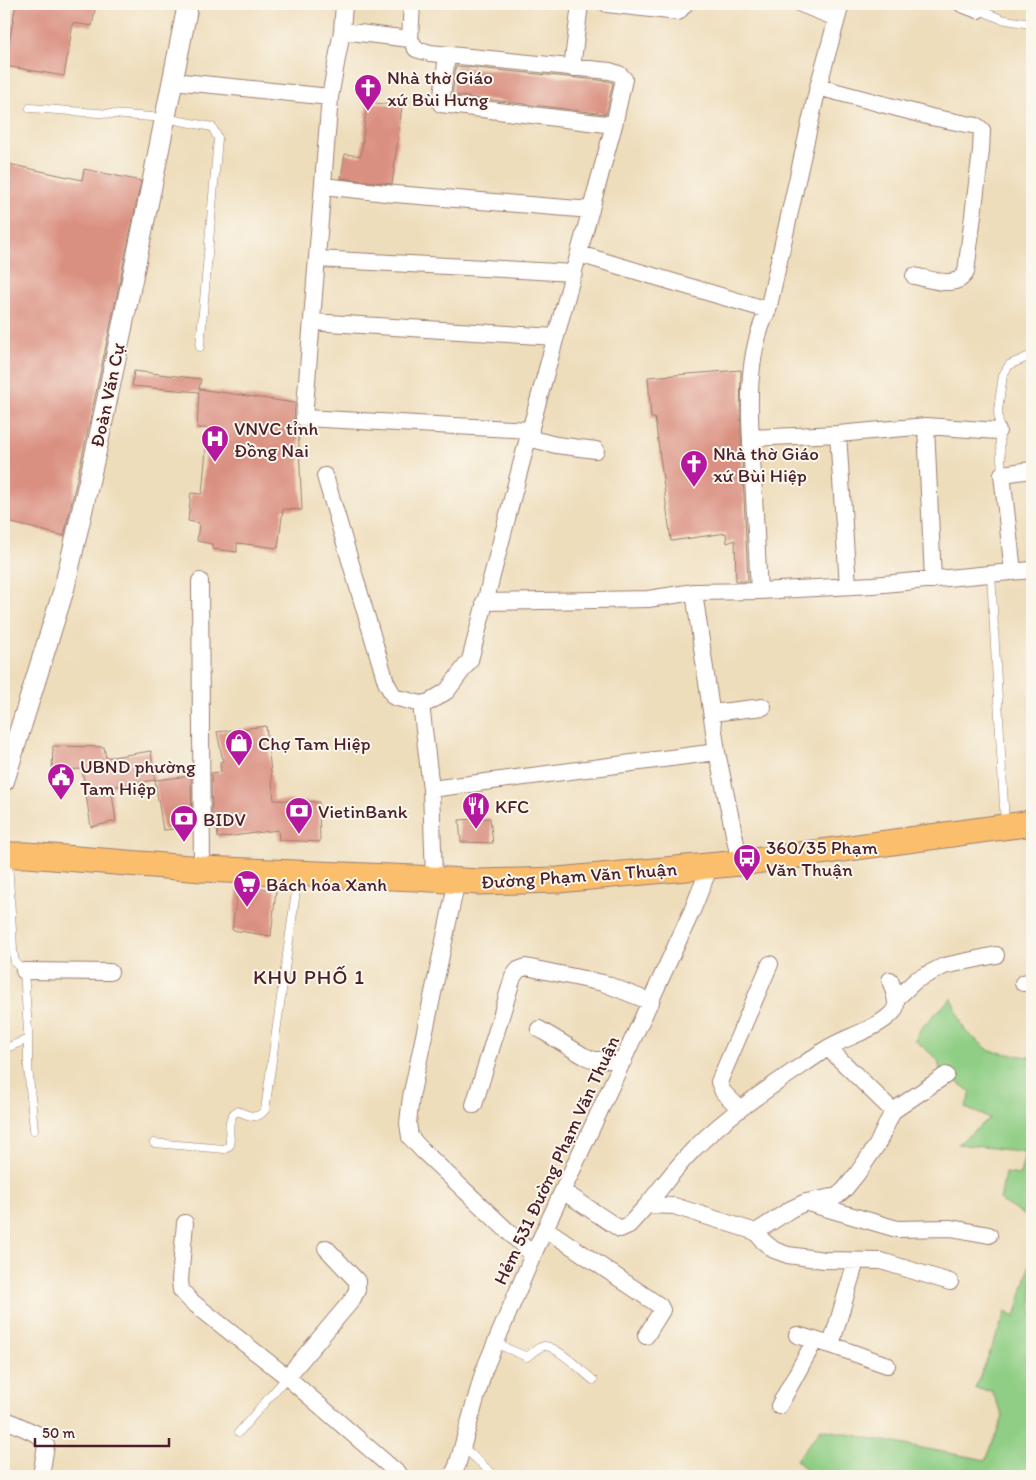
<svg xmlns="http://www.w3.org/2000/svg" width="1036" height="1480" font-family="Itim,sans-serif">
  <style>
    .green { fill: #8fce84; stroke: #6c7658 }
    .building { fill: #da9081 }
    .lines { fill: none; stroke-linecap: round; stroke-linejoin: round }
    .service-casing { stroke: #9c7e73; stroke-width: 9 }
    .minor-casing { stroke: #9c7e73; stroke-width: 18 }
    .tertiary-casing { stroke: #9c7e73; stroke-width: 22 }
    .primary-casing { stroke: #9c7e73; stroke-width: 27 }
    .service { stroke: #fff; stroke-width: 8 }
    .minor { stroke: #fff; stroke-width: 16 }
    .tertiary { stroke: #fff; stroke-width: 20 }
    .primary { stroke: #fabe6d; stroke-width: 25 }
    .labels { text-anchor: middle; stroke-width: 4; stroke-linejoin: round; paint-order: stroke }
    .poi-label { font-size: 19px; fill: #4a1f2b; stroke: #fbf7ec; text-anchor: start }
    .street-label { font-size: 19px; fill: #4a1f2b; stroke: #fbf7ec }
    .quarter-label { font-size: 21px; letter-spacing: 1px; fill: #4a1f2b; stroke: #fbf7ec }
  </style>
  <rect width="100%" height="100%" fill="#fbf7ec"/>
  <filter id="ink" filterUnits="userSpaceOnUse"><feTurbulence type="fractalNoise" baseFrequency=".02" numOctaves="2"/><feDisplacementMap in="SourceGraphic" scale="10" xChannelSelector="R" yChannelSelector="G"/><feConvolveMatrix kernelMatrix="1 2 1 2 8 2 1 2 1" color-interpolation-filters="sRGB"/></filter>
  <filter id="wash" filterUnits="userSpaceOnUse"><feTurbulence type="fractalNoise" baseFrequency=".0096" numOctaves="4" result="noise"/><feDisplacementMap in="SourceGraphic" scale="20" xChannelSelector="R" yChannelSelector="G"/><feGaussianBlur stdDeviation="1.12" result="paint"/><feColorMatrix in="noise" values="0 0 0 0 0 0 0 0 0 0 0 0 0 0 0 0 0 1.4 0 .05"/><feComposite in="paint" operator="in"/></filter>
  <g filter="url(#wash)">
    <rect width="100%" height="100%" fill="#edb"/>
    <path class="green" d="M 951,998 L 965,1031 L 990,1051 L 1028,1057 L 1032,1056 L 1032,1220 L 1000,1201 L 1005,1173 L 1020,1175 L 1025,1152 L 958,1144 L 990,1118 L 965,1108 L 971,1092 L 940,1070 L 938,1060 L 915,1040 L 921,1028 Z
      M 1032,1257 L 1032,1476 L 813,1476 L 796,1460 L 821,1429 L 986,1460 L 1003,1417 L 992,1391 L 975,1389 L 1006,1312 L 1015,1317 Z"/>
    <g id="blocks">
      <path class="building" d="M 16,4 L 96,4 L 92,26 L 73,23 L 64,76 L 5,66 Z
        M 456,66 L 608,81 L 613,83 L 606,114 L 452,95 Z
        M 367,102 L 402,106 L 392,184 L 341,178 L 345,154 L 361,156 Z
        M 4,163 L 82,180 L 84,169 L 141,181 L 87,435 L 64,536 L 4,521 Z
        M 741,370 L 740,413 L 748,581 L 736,581 L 735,540 L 727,543 L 726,533 L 671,541 L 655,418 L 651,418 L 648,377 Z
        M 134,371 L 201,379 L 199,389 L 295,403 L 294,418 L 295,423 L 298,426 L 302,510 L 283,509 L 278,548 L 237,543 L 237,552 L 212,549 L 212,544 L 197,541 L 199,523 L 188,521 L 191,493 L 202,494 L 208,428 L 197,428 L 199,392 L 132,386 Z
        M 266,726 L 274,800 L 319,802 L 320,842 L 279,840 L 278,830 L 218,838 L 217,827 L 212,827 L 211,773 L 221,772 L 220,762 L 223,761 L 217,732 Z
        M 53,746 L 104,747 L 106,758 L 151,751 L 155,780 L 111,787 L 116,821 L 91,827 L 82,769 L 52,771 Z
        M 191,776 L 192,828 L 163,830 L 155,780 Z
        M 490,818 L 493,843 L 461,842 L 459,820 Z
        M 238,886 L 276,890 L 271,936 L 232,930 Z"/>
    </g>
  </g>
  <g filter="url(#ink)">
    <use href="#blocks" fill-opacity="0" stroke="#9c7e73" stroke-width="1"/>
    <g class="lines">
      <defs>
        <path id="service" d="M 978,9 L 1001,19 L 1030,24 L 1032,26
          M 30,108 L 165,118 L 212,127 L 218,138 L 200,347
          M 1002,474 L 998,410 L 1003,375 L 1009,365 L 1032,355
          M 991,574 L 1005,824
          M 8,859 L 13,950 L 15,963 L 24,971 L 28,1030 L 28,1067 L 34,1130
          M 4,1049 L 28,1039
          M 154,1143 L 225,1149 L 230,1145 C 230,1135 226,1117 237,1111 C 249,1115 256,1121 265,1110 L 298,877
          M 495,1343 L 527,1357 C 532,1353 538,1347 544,1346 C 556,1345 583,1372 593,1380
          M 239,1432 L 287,1377
          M 462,1446 L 495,1476"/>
        <path id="minor" d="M 344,4 L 342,31 L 330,97 L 304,418 L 531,430
          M 607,4 L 678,12 L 685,4
          M 801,4 L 836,18
          M 962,4 L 978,10
          M 342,31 L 410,39 L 416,49 L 430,53 L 610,71 L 619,74 L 624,79 L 614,125 L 528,438 L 470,660 L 447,691 L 429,702 L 421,704
          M 410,39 L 412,4
          M 447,55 L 441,104 L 614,125
          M 572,68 L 580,4
          M 173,81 L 330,97
          M 818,87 L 931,117 L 977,126 L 982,130 L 981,151 L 966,272 C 957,290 930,279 914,276
          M 323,186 L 395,194 L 591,210
          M 579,254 L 768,310
          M 317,259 L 574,273
          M 312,322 L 556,337
          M 926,426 L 933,580
          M 838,434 L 848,586
          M 528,438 L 556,445 L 596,450
          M 751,438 L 838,434 L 926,426 L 998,431
          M 325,476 L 386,682 L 394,697 L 421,704 L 431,789 L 434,879
          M 1013,572 L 1002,474 L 1032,470
          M 200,581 L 202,869
          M 759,591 C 757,553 755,515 753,476 C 750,422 743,360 768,310 L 818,87 L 841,4
          M 694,592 L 717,752 L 740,863
          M 484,602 L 648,599 L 694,592 L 759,591 L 873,585 L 1032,570
          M 712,713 L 763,707
          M 431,789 L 717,752
          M 457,880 L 411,1097 L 408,1123 L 410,1137 L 423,1151 L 533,1255
          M 24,971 L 110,972
          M 1023,983 L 1032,981
          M 896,999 L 916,980 L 944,966 L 996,955
          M 539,1029 L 584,1056 L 594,1060 L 624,1060
          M 828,1048 L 893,1111
          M 474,1105 L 513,977 L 518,970 L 526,967 L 603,983 L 651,1002
          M 740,1109 L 723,1092 L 719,1082 L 770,964
          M 564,1192 L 620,1229 L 629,1225 L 647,1205 L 674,1206 L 756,1232 L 763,1241 L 774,1250 L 788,1255 L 824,1260 L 881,1261 L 950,1282
          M 808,1203 L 897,1229 L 951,1228 L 989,1235
          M 647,1205 C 663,1186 678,1164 696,1147 C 733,1110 781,1080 823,1051 C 843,1037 877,1030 893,1012 C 900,1004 893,990 890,980
          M 185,1223 L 180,1280 L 181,1290 L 191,1301 L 287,1377 L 401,1476
          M 546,1229 L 660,1306 L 662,1310 L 646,1336
          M 756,1232 L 791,1209 L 806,1202 L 837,1196 L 844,1190 L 857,1174 L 877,1145 L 893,1111 L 946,1075
          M 797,1335 L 831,1345 L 856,1261
          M 831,1345 L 887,1365
          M 287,1377 L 352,1300 L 357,1290 L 357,1281 L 326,1248
          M 779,1406 L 815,1340
          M 4,1419 L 39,1435 L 46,1445 L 41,1476
          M 452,1476 L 457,1466 L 484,1370 L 533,1255 L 692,911 L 710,866"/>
        <path id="tertiary" d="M 4,781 L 64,589 L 99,438 L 153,179 L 188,4"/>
        <path id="primary" d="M 4,855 L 27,855 L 202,869 L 415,878 L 479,882 L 558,880 L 740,863 L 1032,823"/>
      </defs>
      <use href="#service" class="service-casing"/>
      <use href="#minor" class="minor-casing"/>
      <use href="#tertiary" class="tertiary-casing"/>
      <use href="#primary" class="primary-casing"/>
      <use href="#service" class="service"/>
      <use href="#minor" class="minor"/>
      <use href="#tertiary" class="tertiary"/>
      <use href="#primary" class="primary"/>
    </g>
  </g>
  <defs>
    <symbol id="church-pin" viewBox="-11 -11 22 30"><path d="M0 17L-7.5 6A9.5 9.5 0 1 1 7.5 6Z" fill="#b5179e" stroke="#fbf7ec"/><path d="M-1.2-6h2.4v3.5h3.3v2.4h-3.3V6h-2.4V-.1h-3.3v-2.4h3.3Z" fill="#fff"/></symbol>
    <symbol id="hospital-pin" viewBox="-11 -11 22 30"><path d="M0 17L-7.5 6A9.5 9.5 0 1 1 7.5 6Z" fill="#b5179e" stroke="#fbf7ec"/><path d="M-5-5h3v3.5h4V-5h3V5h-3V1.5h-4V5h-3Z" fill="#fff"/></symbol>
    <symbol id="shop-pin" viewBox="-11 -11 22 30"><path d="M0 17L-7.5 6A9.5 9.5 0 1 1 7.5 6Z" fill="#b5179e" stroke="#fbf7ec"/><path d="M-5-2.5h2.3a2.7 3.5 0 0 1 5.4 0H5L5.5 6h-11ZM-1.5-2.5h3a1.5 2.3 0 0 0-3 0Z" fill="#fff"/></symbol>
    <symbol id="civic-pin" viewBox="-11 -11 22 30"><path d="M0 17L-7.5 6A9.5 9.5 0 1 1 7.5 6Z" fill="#b5179e" stroke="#fbf7ec"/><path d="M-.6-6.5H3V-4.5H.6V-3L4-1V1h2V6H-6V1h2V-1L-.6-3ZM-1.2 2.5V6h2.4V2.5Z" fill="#fff"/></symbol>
    <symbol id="restaurant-pin" viewBox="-11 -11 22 30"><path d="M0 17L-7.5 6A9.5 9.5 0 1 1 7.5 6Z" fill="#b5179e" stroke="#fbf7ec"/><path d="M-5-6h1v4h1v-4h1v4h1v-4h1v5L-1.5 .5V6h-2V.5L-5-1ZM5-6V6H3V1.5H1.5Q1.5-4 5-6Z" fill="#fff"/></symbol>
    <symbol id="bank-pin" viewBox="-11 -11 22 30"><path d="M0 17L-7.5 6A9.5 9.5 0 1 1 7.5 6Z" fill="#b5179e" stroke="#fbf7ec"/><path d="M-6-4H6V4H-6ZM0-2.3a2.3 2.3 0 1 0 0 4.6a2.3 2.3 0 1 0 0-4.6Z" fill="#fff"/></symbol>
    <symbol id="bus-pin" viewBox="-11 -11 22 30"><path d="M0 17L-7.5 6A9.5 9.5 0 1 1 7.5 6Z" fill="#b5179e" stroke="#fbf7ec"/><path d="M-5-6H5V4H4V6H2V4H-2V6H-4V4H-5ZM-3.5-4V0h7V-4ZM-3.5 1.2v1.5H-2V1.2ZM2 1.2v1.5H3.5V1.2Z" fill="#fff"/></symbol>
    <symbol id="supermarket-pin" viewBox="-11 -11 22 30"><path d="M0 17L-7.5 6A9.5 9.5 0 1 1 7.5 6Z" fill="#b5179e" stroke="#fbf7ec"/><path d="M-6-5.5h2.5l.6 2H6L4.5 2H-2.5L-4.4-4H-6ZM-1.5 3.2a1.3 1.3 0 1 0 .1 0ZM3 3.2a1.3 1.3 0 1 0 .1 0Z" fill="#fff"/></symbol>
  </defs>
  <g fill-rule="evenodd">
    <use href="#church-pin" x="352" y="72" width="32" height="43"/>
    <use href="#hospital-pin" x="199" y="423" width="32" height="43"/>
    <use href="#church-pin" x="678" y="448" width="32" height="43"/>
    <use href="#shop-pin" x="223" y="727" width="32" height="43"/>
    <use href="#civic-pin" x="45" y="761" width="32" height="43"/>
    <use href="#restaurant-pin" x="460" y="790" width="32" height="43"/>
    <use href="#bank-pin" x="283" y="795" width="32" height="43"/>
    <use href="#bank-pin" x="168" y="803" width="32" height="43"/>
    <use href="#bus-pin" x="731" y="842" width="32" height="43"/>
    <use href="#supermarket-pin" x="231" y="868" width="32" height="43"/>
  </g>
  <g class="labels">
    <g class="poi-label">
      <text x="387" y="84">Nhà thờ Giáo<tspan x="387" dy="22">xứ Bùi Hưng</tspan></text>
      <text x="234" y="435">VNVC tỉnh<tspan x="234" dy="22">Đồng Nai</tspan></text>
      <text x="713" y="460">Nhà thờ Giáo<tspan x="713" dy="22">xứ Bùi Hiệp</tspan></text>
      <text x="258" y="750">Chợ Tam Hiệp</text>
      <text x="80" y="773">UBND phường<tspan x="80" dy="22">Tam Hiệp</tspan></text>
      <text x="495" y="813">KFC</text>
      <text x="318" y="818">VietinBank</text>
      <text x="203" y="826">BIDV</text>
      <text x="766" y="854">360/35 Phạm<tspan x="766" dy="22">Văn Thuận</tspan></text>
      <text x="266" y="891">Bách hóa Xanh</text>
    </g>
    <g class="street-label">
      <text transform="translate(107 395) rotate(-78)" y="7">Đoàn Văn Cự</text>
      <text transform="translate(579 875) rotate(-4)" y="7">Đường Phạm Văn Thuận</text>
      <text transform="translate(556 1160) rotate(-65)" y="7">Hẻm 531 Đường Phạm Văn Thuận</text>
    </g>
    <g class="quarter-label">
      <text x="309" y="984">KHU PHỐ 1</text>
    </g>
  </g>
  <rect width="1036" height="1480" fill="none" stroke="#fbf7ec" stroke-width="20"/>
  <path d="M35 1438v8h134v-8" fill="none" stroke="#4a1f2b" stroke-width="2.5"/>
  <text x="42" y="1438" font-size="15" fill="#4a1f2b" stroke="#fbf7ec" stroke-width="4" paint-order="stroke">50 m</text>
</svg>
